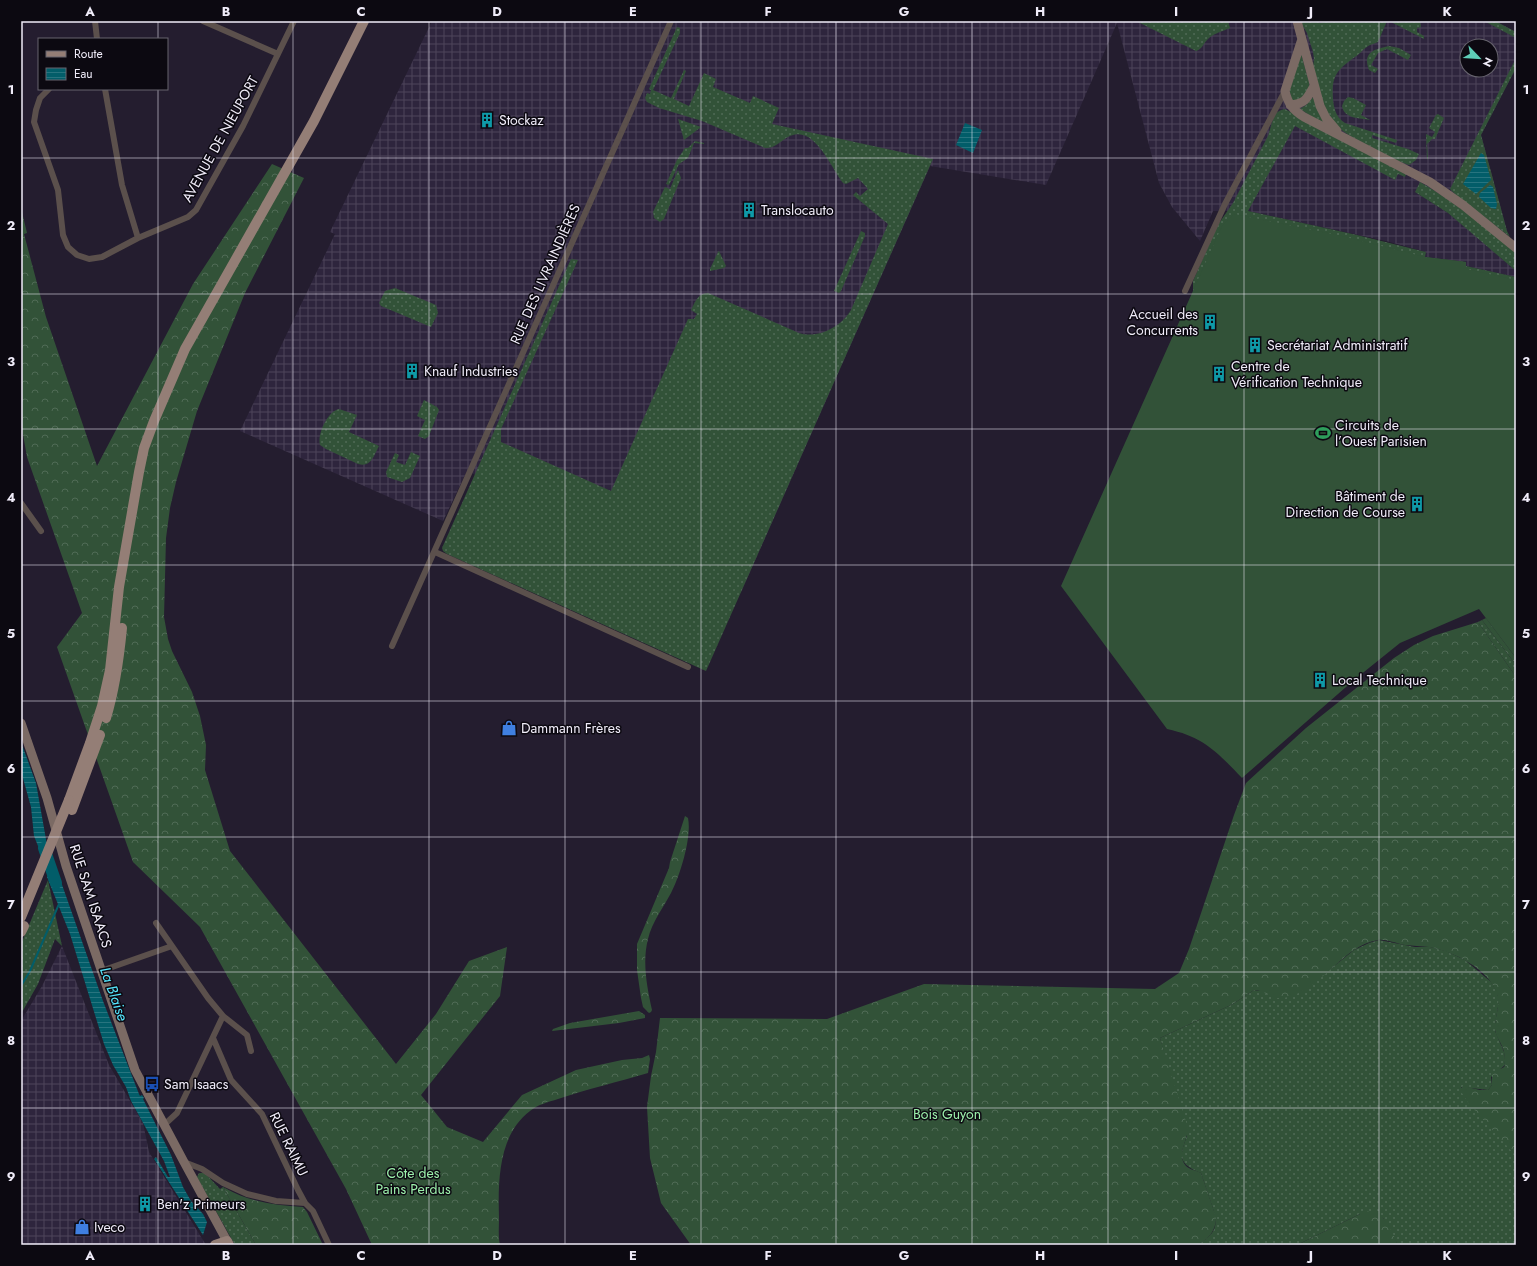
<svg xmlns="http://www.w3.org/2000/svg" width="1537" height="1266" font-family="Jost,sans-serif">
  <style>
    .industrial { fill: url(#industrial-grid); fill-rule: evenodd }
    .grass { fill: url(#grass-dots) }
    .forest { fill: url(#forest-crowns) }
    .pitch { fill: #325238 }
    .water { fill: url(#water-rules) }
    .lines { fill: none; stroke-linecap: round; stroke-linejoin: round }
    .stream { stroke: #025d69; stroke-width: 2 }
    .river { stroke: #025d69; stroke-width: 12 }
    .street { stroke: #5b504c; stroke-width: 6 }
    .secondary { stroke: #7b6a64; stroke-width: 9 }
    .primary { stroke: #947e76; stroke-width: 10 }
    .primary-bridge { stroke: #947e76; stroke-width: 10 }
    .grid { fill: none; stroke: #f0ecf9; stroke-width: 1; stroke-opacity: 0.55 }
    .labels { text-anchor: middle; stroke-width: 3; stroke-linejoin: round; paint-order: stroke }
    .poi-label { font-size: 14px; fill: #f0ecf9; stroke: #0c0911; text-anchor: start }
    .street-label { font-size: 14px; fill: #f0ecf9; stroke: #0c0911 }
    .park-label { font-size: 14px; fill: #9cf0ab; stroke: #0c0911 }
    .water-label { font-size: 15px; font-style: italic; fill: #55e4fb; stroke: #0c0911 }
    .neatline { fill: none; stroke: #f0ecf9; stroke-width: 1.5 }
    .grid-label { font-size: 13px; text-anchor: middle; font-weight: bold; fill: #f0ecf9 }
  </style>
  <defs>
    <pattern id="industrial-grid" width="8" height="8" patternUnits="userSpaceOnUse"><rect width="8" height="8" fill="#2e253d"/><path d="M0 4h8M4 0v8" fill="none" stroke="#4d455a"/></pattern>
    <pattern id="grass-dots" width="8" height="8" patternUnits="userSpaceOnUse"><rect width="8" height="8" fill="#325238"/><path d="M2 2h.1M6 6h.1" fill="none" stroke="#506b56" stroke-width="1.8" stroke-linecap="round"/></pattern>
    <pattern id="forest-crowns" width="20" height="18" patternUnits="userSpaceOnUse"><rect width="20" height="18" fill="#325238"/><path d="M2 6a3 3 0 1 1 6 0M12 15a3 3 0 1 1 6 0" fill="none" stroke="#506b56"/></pattern>
    <pattern id="water-rules" width="6" height="5" patternUnits="userSpaceOnUse"><rect width="6" height="5" fill="#025d69"/><path d="M0 2.5h6" fill="none" stroke="#27747f"/></pattern>
  </defs>
  <rect width="100%" height="100%" fill="#241d2f"/>
  <path class="industrial" d="M 432,21 L 1495,21 L 1516,32 L 1516,68 L 1481,135 L 1507,231 L 1450,200 L 1415,192 L 1448,213 L 1469,230 L 1516,271 L 1516,277 L 1466,266 L 1466,262 L 1425,257 L 1426,252 L 1386,241 L 1248,211 L 1213,211 L 1200,241 L 1172,207 L 1159,183 L 1117,23 L 1046,185 L 930,166 L 741,592 L 467,471 L 443,521 L 240,431 L 335,234 L 330,232 ZM 1467,46 L 1491,46 L 1491,70 L 1467,70 Z
    M 62,946 L 109,1065 L 143,1123 L 149,1152 L 206,1245 L 21,1245 L 21,1021 L 42,986 Z"/>
  <path class="grass" d="M 1136,21 L 1228,21 L 1230,28 C 1223,31 1215,33 1209,38 C 1204,42 1202,50 1196,51 Z
    M 1300,21 L 1318,21 L 1319,23 L 1329,21 L 1387,21 L 1378,42 C 1376,43 1373,44 1370,45 C 1364,48 1360,54 1355,57 C 1337,70 1331,76 1333,99 C 1334,109 1336,117 1345,123 L 1397,140 L 1396,143 L 1372,135 L 1372,138 L 1408,149 L 1419,154 L 1416,160 L 1409,165 L 1398,161 L 1350,136 L 1336,126 L 1326,112 L 1313,67 L 1314,59 L 1313,52 L 1307,33 Z
    M 1389,21 L 1420,21 L 1421,27 L 1417,28 L 1417,32 L 1424,36 L 1424,39 Z
    M 1484,21 L 1495,21 L 1516,32 L 1516,38 Z
    M 677,27 L 680,28 L 680,33 L 653,90 L 671,98 L 684,70 L 686,71 L 674,99 L 689,106 L 704,73 L 716,79 L 713,87 L 750,103 L 753,96 L 779,108 L 772,124 L 933,159 L 706,671 L 447,554 L 443,551 L 442,548 L 571,259 L 578,260 L 501,429 L 501,442 L 611,491 L 688,319 L 694,319 L 697,314 L 691,310 C 695,302 698,293 708,293 L 799,333 C 818,339 841,327 851,310 L 888,224 L 853,195 L 856,192 L 860,196 L 868,189 L 858,178 L 846,184 L 843,183 C 831,168 815,125 790,136 C 781,140 775,149 765,148 L 702,121 L 659,108 L 647,102 L 645,98 L 647,93 L 650,94 L 651,90 L 649,89 Z
    M 1389,46 L 1399,48 L 1411,55 L 1408,60 L 1387,49 L 1378,53 L 1371,65 L 1378,69 L 1375,73 L 1369,70 C 1362,52 1375,49 1389,46 Z
    M 1301,53 L 1309,82 L 1309,88 L 1301,99 L 1294,101 L 1292,100 L 1289,89 Z
    M 1516,58 L 1516,68 L 1481,135 L 1507,231 L 1510,237 L 1456,195 L 1450,189 Z
    M 1314,96 L 1325,125 L 1300,109 L 1306,105 Z
    M 1348,97 L 1353,98 L 1366,105 L 1361,115 L 1370,120 C 1360,118 1344,119 1342,106 L 1344,101 Z
    M 1285,109 L 1406,174 L 1405,177 L 1398,174 L 1395,180 L 1295,126 L 1248,211 L 1357,235 L 1426,252 L 1425,257 L 1466,262 L 1466,266 L 1516,277 L 1516,336 L 1193,291 L 1193,281 L 1217,226 L 1233,203 L 1268,136 L 1273,119 L 1276,113 L 1281,110 Z
    M 1438,114 L 1444,118 L 1435,139 L 1432,139 L 1427,144 L 1428,158 L 1427,160 L 1426,134 L 1432,137 L 1435,132 L 1429,128 L 1436,115 Z
    M 678,119 L 701,127 L 684,140 Z
    M 695,141 L 704,143 L 704,144 L 694,143 L 688,158 L 679,164 L 669,185 L 666,184 L 677,160 L 685,148 L 688,148 Z
    M 678,170 L 681,178 L 664,219 L 660,222 L 654,218 L 653,212 L 665,187 L 670,189 Z
    M 1420,182 C 1455,202 1486,227 1516,253 L 1516,271 L 1448,213 L 1415,192 Z
    M 861,231 L 865,233 L 865,236 L 841,291 L 839,293 L 834,291 Z
    M 719,251 L 726,266 L 724,268 L 710,271 L 710,269 L 718,252 Z
    M 395,288 L 436,305 L 438,313 L 431,327 L 381,306 L 379,303 L 385,291 Z
    M 424,400 L 437,407 L 439,410 L 429,436 L 425,439 L 418,436 L 425,420 L 417,416 Z
    M 339,409 L 357,415 L 349,432 L 379,446 C 374,455 371,468 358,464 L 326,449 L 320,445 C 317,434 328,411 339,409 Z
    M 411,452 L 420,456 L 410,478 L 402,482 L 387,477 L 386,472 L 395,453 L 399,455 L 396,462 L 405,465 Z
    M 1482,620 L 1516,665 L 1516,677 L 1478,622 Z
    M 48,880 L 62,946 L 55,939 L 38,984 L 21,1014 L 21,944 Z
    M 1379,940 L 1415,947 L 1430,947 L 1446,951 L 1465,960 L 1491,982 L 1497,992 L 1499,1001 L 1495,1024 L 1495,1031 L 1504,1052 L 1505,1065 L 1491,1077 L 1492,1085 L 1488,1090 L 1461,1087 L 1516,1156 L 1516,1245 L 1398,1245 L 1383,1218 L 1360,1214 L 1297,1245 L 1197,1245 C 1220,1232 1218,1222 1210,1200 C 1207,1191 1204,1182 1201,1173 C 1178,1164 1179,1157 1187,1136 L 1160,1038 L 1233,1004 L 1254,990 L 1260,991 L 1317,980 L 1354,950 L 1369,943 Z
    M 199,1173 L 205,1173 L 220,1189 L 223,1187 L 225,1188 L 224,1189 L 256,1245 L 235,1245 L 198,1179 L 197,1177 Z"/>
  <path class="forest" d="M 272,164 L 304,178 L 245,293 L 197,411 L 176,482 L 170,508 L 166,538 L 164,617 L 168,639 L 172,651 L 192,692 L 200,716 L 206,745 L 205,770 L 230,851 L 396,1064 L 436,1014 L 469,961 L 507,947 L 500,996 L 421,1095 L 447,1127 L 483,1142 L 522,1095 L 576,1070 L 622,1060 L 642,1058 L 649,1055 L 650,1059 L 648,1073 C 618,1082 587,1089 558,1099 C 548,1102 537,1105 530,1111 C 498,1135 498,1182 499,1218 C 499,1227 498,1236 500,1245 L 372,1245 L 346,1189 L 200,927 L 133,862 L 57,647 L 82,613 L 27,457 L 21,423 L 21,208 L 27,233 L 24,234 L 46,317 L 97,466 L 193,284 Z
    M 1486,618 L 1516,658 L 1516,665 L 1482,620 Z
    M 1478,622 L 1516,677 L 1516,1156 L 1469,1104 L 1460,1090 L 1463,1086 L 1480,1090 L 1488,1090 L 1492,1085 L 1492,1075 C 1496,1068 1500,1070 1504,1067 C 1506,1065 1505,1063 1504,1061 C 1504,1057 1505,1053 1503,1049 C 1501,1042 1496,1037 1495,1030 C 1494,1017 1501,1006 1497,994 C 1489,969 1453,951 1429,947 C 1421,946 1413,946 1405,945 C 1397,944 1387,939 1378,940 C 1343,945 1318,994 1283,998 C 1269,999 1265,990 1254,990 L 1233,1004 L 1160,1038 L 1188,1128 C 1188,1140 1176,1155 1186,1166 C 1190,1170 1196,1170 1201,1173 L 1216,1217 C 1216,1232 1208,1239 1197,1245 L 691,1245 L 661,1203 L 650,1158 L 647,1107 L 651,1076 L 656,1052 L 660,1018 L 827,1019 L 924,984 L 1155,989 L 1179,973 L 1189,949 L 1234,815 L 1246,783 L 1306,728 L 1394,658 L 1414,645 L 1433,636 Z
    M 685,816 L 688,818 C 692,837 680,876 671,893 C 663,908 652,922 648,939 C 642,962 647,987 652,1010 L 651,1012 L 649,1013 L 643,1007 L 641,998 L 637,970 L 637,944 L 669,868 L 670,862 Z
    M 639,1011 L 645,1015 L 645,1018 L 619,1023 L 552,1031 L 553,1029 L 570,1023 Z
    M 225,1188 C 249,1202 275,1205 303,1207 L 307,1212 L 323,1245 L 256,1245 L 224,1189 Z
    M 1369,1211 C 1385,1212 1392,1232 1398,1245 L 1297,1245 L 1360,1214 Z"/>
  <path class="pitch" d="M 1234,214 L 1342,236 L 1425,257 L 1466,262 L 1466,269 L 1516,280 L 1516,658 L 1479,609 L 1400,643 L 1354,680 L 1242,778 C 1217,752 1204,737 1167,729 L 1061,586 L 1222,226 Z"/>
  <path class="water" d="M 965,123 L 982,130 L 973,153 L 956,145 Z
    M 1481,153 L 1484,155 L 1491,180 L 1476,194 L 1463,184 Z
    M 1490,185 L 1493,187 L 1497,204 L 1496,209 L 1491,208 L 1479,197 L 1480,193 Z
    M 21,742 L 36,783 L 47,845 L 42,856 L 34,836 L 31,807 L 21,771 Z
    M 54,862 L 103,1001 L 139,1094 L 140,1096 L 142,1095 L 144,1098 L 143,1099 L 171,1155 L 183,1187 L 191,1201 L 203,1214 L 207,1222 L 203,1235 L 154,1159 L 156,1157 L 168,1177 L 170,1177 L 164,1161 L 131,1101 L 126,1087 L 113,1065 L 104,1044 L 70,934 L 47,877 Z"/>
  <g class="lines">
    <path class="stream" d="M 21,986 L 30,971 L 59,904"/>
    <path class="river" d="M 44,848 L 56,883"/>
    <path class="street" d="M 95,21 L 97,39
      M 203,21 L 278,54
      M 49,89 L 40,98 L 36,110 L 34,122 L 58,190 L 63,235 L 68,247 L 77,255 L 89,259 L 102,257 L 138,238 L 188,217 L 196,210 L 243,126 L 294,21
      M 105,89 L 122,185 L 138,238
      M 1185,291 L 1225,204 L 1285,91
      M 21,503 L 41,531
      M 435,552 L 688,667
      M 392,646 L 671,21
      M 156,923 L 208,998 L 223,1016 L 247,1035 L 251,1051
      M 101,971 L 172,946
      M 213,1038 L 231,1080 L 262,1114 L 298,1190 L 305,1203 L 313,1211 L 329,1245
      M 164,1125 L 177,1113 L 223,1016
      M 184,1162 L 202,1169 L 223,1183 L 247,1194 L 276,1201 L 305,1203"/>
    <path class="secondary" d="M 1297,21 L 1320,106 L 1326,118 L 1337,131
      M 1302,39 L 1285,91 C 1288,104 1293,110 1304,117 L 1430,182 L 1463,205 L 1516,248
      M 1290,105 C 1305,104 1307,99 1314,86
      M 21,723 L 47,798 L 66,866 L 135,1070 L 184,1162 L 227,1241"/>
    <path class="primary" d="M 106,718 C 115,688 119,659 122,628
      M 69,800 L 90,743 L 102,706 L 110,670 L 119,587 L 139,472 L 144,448 L 154,421 L 185,349 L 314,121 L 364,21
      M 72,810 L 100,735
      M 21,932 L 24,926
      M 215,1245 L 227,1241 L 229,1245"/>
    <path class="primary-bridge" d="M 21,917 L 69,800"/>
  </g>
  <path class="grid" d="M 158,21 L 158,39M 293,21 L 293,1245M 429,21 L 429,1245M 565,21 L 565,1245M 701,21 L 701,1245M 836,21 L 836,1245M 972,21 L 972,1245M 1108,21 L 1108,1245M 1244,21 L 1244,1245M 1379,21 L 1379,1245M 158,89 L 158,1245M 21,158 L 1516,158M 21,294 L 1516,294M 21,429 L 1516,429M 21,565 L 1516,565M 21,701 L 1516,701M 21,837 L 1516,837M 21,972 L 1516,972M 21,1108 L 1516,1108"/>
  <defs>
    <symbol id="building-bare" viewBox="-9 -9 18 18"><path d="M-4-6H4V6H1V3H-1V6H-4ZM-2.5-4.3h1.7v1.8h-1.7ZM.8-4.3h1.7v1.8H.8ZM-2.5-1h1.7V.8h-1.7ZM.8-1h1.7V.8H.8Z" fill="#0f9aa8" stroke="#0c0911" stroke-width="2.5" paint-order="stroke"/></symbol>
    <symbol id="stadium-bare" viewBox="-9 -9 18 18"><path d="M0-5a6.5 5 0 1 0 0 10a6.5 5 0 1 0 0-10ZM-3.5-1.8h7v3.6h-7Z" fill="#2e9e5b" stroke="#0c0911" stroke-width="2.5" paint-order="stroke"/></symbol>
    <symbol id="shop-bare" viewBox="-9 -9 18 18"><path d="M-5-2.5h2.3a2.7 3.5 0 0 1 5.4 0H5L5.5 6h-11ZM-1.5-2.5h3a1.5 2.3 0 0 0-3 0Z" fill="#3f7fe0" stroke="#0c0911" stroke-width="2.5" paint-order="stroke"/></symbol>
    <symbol id="bus-bare" viewBox="-9 -9 18 18"><path d="M-5-6H5V4H4V6H2V4H-2V6H-4V4H-5ZM-3.5-4V0h7V-4ZM-3.5 1.2v1.5H-2V1.2ZM2 1.2v1.5H3.5V1.2Z" fill="#1a4fb4" stroke="#0c0911" stroke-width="2.5" paint-order="stroke"/></symbol>
  </defs>
  <g fill-rule="evenodd">
    <use href="#building-bare" x="476" y="109" width="22" height="22"/>
    <use href="#building-bare" x="738" y="199" width="22" height="22"/>
    <use href="#building-bare" x="1199" y="311" width="22" height="22"/>
    <use href="#building-bare" x="1244" y="334" width="22" height="22"/>
    <use href="#building-bare" x="401" y="360" width="22" height="22"/>
    <use href="#building-bare" x="1208" y="363" width="22" height="22"/>
    <use href="#stadium-bare" x="1312" y="422" width="22" height="22"/>
    <use href="#building-bare" x="1406" y="493" width="22" height="22"/>
    <use href="#building-bare" x="1309" y="669" width="22" height="22"/>
    <use href="#shop-bare" x="498" y="717" width="22" height="22"/>
    <use href="#bus-bare" x="141" y="1073" width="22" height="22"/>
    <use href="#building-bare" x="134" y="1193" width="22" height="22"/>
    <use href="#shop-bare" x="71" y="1216" width="22" height="22"/>
  </g>
  <g class="labels">
    <g class="poi-label">
      <text x="499" y="125">Stockaz</text>
      <text x="761" y="215">Translocauto</text>
      <text x="1198" y="319" text-anchor="end">Accueil des<tspan x="1198" dy="16">Concurrents</tspan></text>
      <text x="1267" y="350">Secrétariat Administratif</text>
      <text x="1231" y="371">Centre de<tspan x="1231" dy="16">Vérification Technique</tspan></text>
      <text x="424" y="376">Knauf Industries</text>
      <text x="1335" y="430">Circuits de<tspan x="1335" dy="16">l’Ouest Parisien</tspan></text>
      <text x="1405" y="501" text-anchor="end">Bâtiment de<tspan x="1405" dy="16">Direction de Course</tspan></text>
      <text x="1332" y="685">Local Technique</text>
      <text x="521" y="733">Dammann Frères</text>
      <text x="164" y="1089">Sam Isaacs</text>
      <text x="157" y="1209">Ben'z Primeurs</text>
      <text x="94" y="1232">Iveco</text>
    </g>
    <g class="street-label">
      <text transform="translate(220 139) rotate(-61)" y="5">AVENUE DE NIEUPORT</text>
      <text transform="translate(545 274) rotate(-66)" y="5">RUE DES LIVRAINDIÈRES</text>
      <text transform="translate(91 896) rotate(72)" y="5">RUE SAM ISAACS</text>
      <text transform="translate(289 1144) rotate(64)" y="5">RUE RAIMU</text>
    </g>
    <g class="park-label">
      <text x="947" y="1119">Bois Guyon</text>
      <text x="413" y="1178">Côte des<tspan x="413" dy="16">Pains Perdus</tspan></text>
    </g>
    <g class="water-label">
      <text transform="translate(114 994) rotate(70)" y="5">La Blaise</text>
    </g>
  </g>
  <rect width="1537" height="1266" fill="none" stroke="#0c0911" stroke-width="44"/>
  <rect x="38" y="38" width="130" height="52" fill="#0c0911" stroke="#67646e"/>
  <rect x="46" y="51" width="20" height="6" fill="#947e76" stroke="#67646e"/>
  <text x="74" y="58" font-size="12" fill="#f0ecf9">Route</text>
  <rect x="46" y="68" width="20" height="12" fill="url(#water-rules)" stroke="#67646e"/>
  <text x="74" y="78" font-size="12" fill="#f0ecf9">Eau</text>
  <g transform="translate(1479 58) rotate(115)"><circle r="19" fill="#0c0911" stroke="#67646e"/>
  <path d="M0-3L7 15L0 10L-7 15Z" fill="#5eceb8"/>
  <text y="-6" font-size="11" font-weight="bold" text-anchor="middle" fill="#f0ecf9">N</text>
  </g>
  <rect x="22" y="22" width="1493" height="1222" class="neatline"/>
  <g class="grid-label">
    <text x="90" y="16">A</text>
    <text x="226" y="16">B</text>
    <text x="361" y="16">C</text>
    <text x="497" y="16">D</text>
    <text x="633" y="16">E</text>
    <text x="768" y="16">F</text>
    <text x="904" y="16">G</text>
    <text x="1040" y="16">H</text>
    <text x="1176" y="16">I</text>
    <text x="1311" y="16">J</text>
    <text x="1447" y="16">K</text>
    <text x="11" y="94">1</text>
    <text x="1526" y="94">1</text>
    <text x="11" y="230">2</text>
    <text x="1526" y="230">2</text>
    <text x="11" y="366">3</text>
    <text x="1526" y="366">3</text>
    <text x="11" y="502">4</text>
    <text x="1526" y="502">4</text>
    <text x="11" y="638">5</text>
    <text x="1526" y="638">5</text>
    <text x="11" y="773">6</text>
    <text x="1526" y="773">6</text>
    <text x="11" y="909">7</text>
    <text x="1526" y="909">7</text>
    <text x="11" y="1045">8</text>
    <text x="1526" y="1045">8</text>
    <text x="11" y="1181">9</text>
    <text x="1526" y="1181">9</text>
    <text x="90" y="1260">A</text>
    <text x="226" y="1260">B</text>
    <text x="361" y="1260">C</text>
    <text x="497" y="1260">D</text>
    <text x="633" y="1260">E</text>
    <text x="768" y="1260">F</text>
    <text x="904" y="1260">G</text>
    <text x="1040" y="1260">H</text>
    <text x="1176" y="1260">I</text>
    <text x="1311" y="1260">J</text>
    <text x="1447" y="1260">K</text>
  </g>
</svg>
